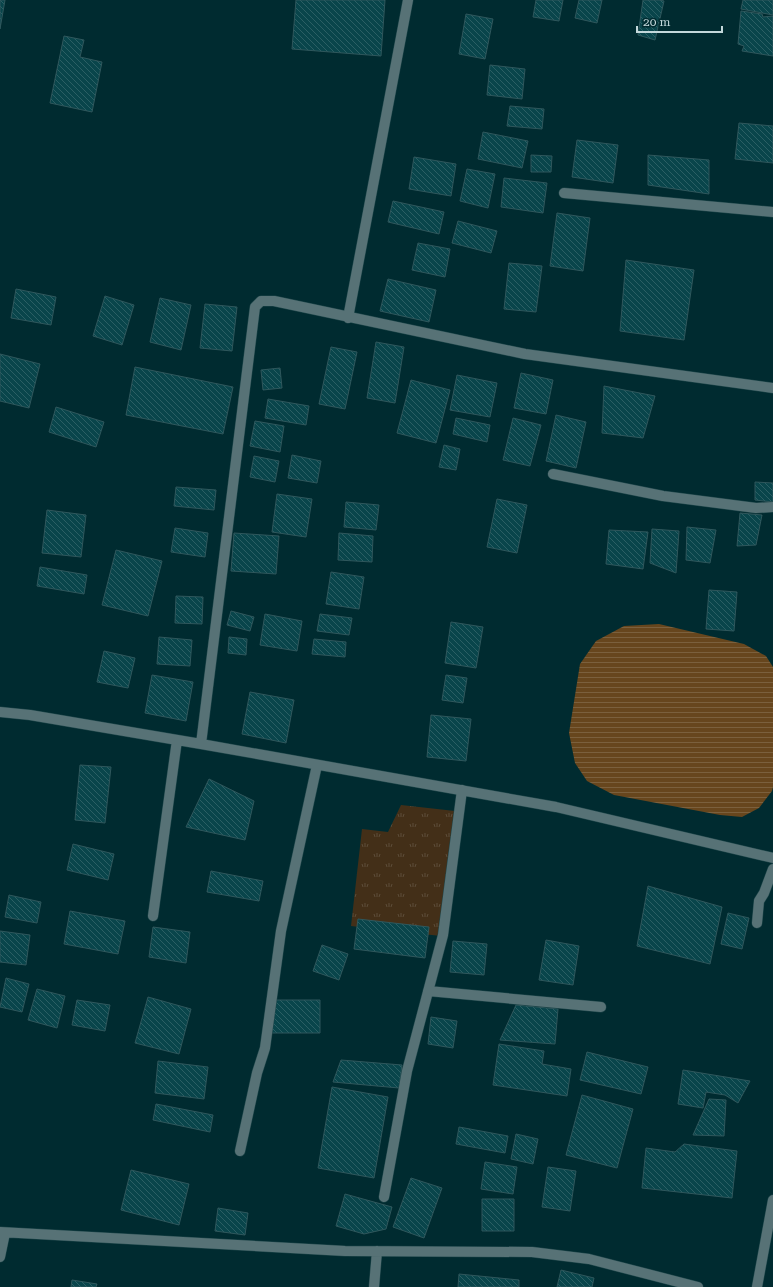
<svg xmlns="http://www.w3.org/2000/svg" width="773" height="1287" font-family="'Roboto Serif',serif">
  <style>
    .grass { fill: url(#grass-tufts) }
    .water { fill: url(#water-rules) }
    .building { fill: url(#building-back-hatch); stroke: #2f575c }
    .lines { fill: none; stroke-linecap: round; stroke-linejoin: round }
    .minor-casing { stroke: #1f474b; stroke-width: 11 }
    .minor { stroke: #577276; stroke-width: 10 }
  </style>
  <defs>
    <pattern id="grass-tufts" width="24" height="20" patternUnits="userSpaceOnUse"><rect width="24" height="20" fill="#432f18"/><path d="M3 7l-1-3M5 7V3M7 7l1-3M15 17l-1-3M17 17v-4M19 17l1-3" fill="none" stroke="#5c4c39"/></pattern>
    <pattern id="water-rules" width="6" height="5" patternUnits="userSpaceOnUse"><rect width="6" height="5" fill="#67461d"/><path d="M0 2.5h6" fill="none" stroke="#7b603d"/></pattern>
    <pattern id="building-back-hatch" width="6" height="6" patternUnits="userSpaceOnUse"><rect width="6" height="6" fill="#09454b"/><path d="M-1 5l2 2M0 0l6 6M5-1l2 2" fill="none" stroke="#2b5f64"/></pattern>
  </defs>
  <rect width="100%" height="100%" fill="#002b30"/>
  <path class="grass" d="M 401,805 L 455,811 L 441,936 L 351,926 L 362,829 L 388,832 Z"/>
  <path class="water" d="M 659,624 L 744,644 L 766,656 L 773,667 L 773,787 L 772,791 L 759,808 L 742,817 L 720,815 L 614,795 L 587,781 L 575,763 L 569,733 L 580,664 L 596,641 L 624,626 Z"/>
  <path class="building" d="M 0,0 L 5,0 L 0,29 Z
    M 296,0 L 385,0 L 381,56 L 292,49 Z
    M 536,0 L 563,0 L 559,21 L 533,17 Z
    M 579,0 L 602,0 L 597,23 L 575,18 Z
    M 643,0 L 660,0 L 664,1 L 655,40 L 638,35 Z
    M 743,0 L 773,0 L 773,15 L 741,9 Z
    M 741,11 L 762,14 L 763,17 L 773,16 L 773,56 L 742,51 L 744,46 L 738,44 Z
    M 466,14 L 493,19 L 485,59 L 459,54 Z
    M 64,36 L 84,40 L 80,57 L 102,62 L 92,112 L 50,103 Z
    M 490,65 L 525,69 L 522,99 L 487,95 Z
    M 510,106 L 544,109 L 542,129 L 507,126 Z
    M 739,123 L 773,126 L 773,163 L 735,159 Z
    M 483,132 L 528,141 L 522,168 L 478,159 Z
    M 577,140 L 618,145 L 613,183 L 572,177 Z
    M 531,155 L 552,156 L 551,172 L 531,172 Z
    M 648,155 L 709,160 L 709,194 L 648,185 Z
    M 414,157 L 456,164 L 451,196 L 409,189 Z
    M 467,169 L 495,174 L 488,208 L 460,201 Z
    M 504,178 L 547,183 L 543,213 L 501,207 Z
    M 393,201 L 444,212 L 439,234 L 388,222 Z
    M 557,213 L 590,218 L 583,271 L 550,266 Z
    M 458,221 L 497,231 L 491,253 L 452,243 Z
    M 418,243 L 450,249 L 445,277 L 412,270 Z
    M 626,260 L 694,270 L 684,340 L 620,331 Z
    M 509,263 L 542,266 L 536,312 L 504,309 Z
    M 388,279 L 436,290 L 429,322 L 380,311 Z
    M 16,289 L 56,297 L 51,325 L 11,318 Z
    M 105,296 L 134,305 L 122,345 L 93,336 Z
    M 160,298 L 191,305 L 181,350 L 150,342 Z
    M 205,304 L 237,307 L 232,351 L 200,348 Z
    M 376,342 L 404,347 L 395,403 L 367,398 Z
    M 331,347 L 357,352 L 345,409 L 319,404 Z
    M 0,354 L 40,364 L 29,408 L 0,401 Z
    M 135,367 L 233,387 L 223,434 L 126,415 Z
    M 280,368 L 282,388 L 263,390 L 261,370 Z
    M 521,373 L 553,380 L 546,414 L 514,408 Z
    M 457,375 L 497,383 L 490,417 L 450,410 Z
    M 411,380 L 450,390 L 436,443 L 397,433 Z
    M 604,386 L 655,396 L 643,438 L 602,433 Z
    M 268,399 L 309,406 L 306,425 L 265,418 Z
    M 56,407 L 104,422 L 96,447 L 49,432 Z
    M 556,415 L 586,422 L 576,468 L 546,461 Z
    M 456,418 L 490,425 L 487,442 L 453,434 Z
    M 513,418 L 541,425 L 530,466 L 503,460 Z
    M 255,421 L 284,426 L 280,452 L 250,446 Z
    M 444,445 L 460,449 L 456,470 L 439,467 Z
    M 292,455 L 321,461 L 317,483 L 288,478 Z
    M 254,456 L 279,461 L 275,482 L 250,477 Z
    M 755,482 L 773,483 L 773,502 L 755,500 Z
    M 176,487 L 216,490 L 214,510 L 174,506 Z
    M 277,494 L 312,499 L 306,537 L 272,532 Z
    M 497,499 L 527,505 L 517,553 L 487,547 Z
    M 346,502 L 379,505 L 376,530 L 344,527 Z
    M 47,510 L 86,515 L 81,557 L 42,553 Z
    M 740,513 L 762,515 L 756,545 L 737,546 Z
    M 687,527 L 716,530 L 710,563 L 686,560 Z
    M 175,528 L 208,533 L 205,557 L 171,552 Z
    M 652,529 L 679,531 L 676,573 L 650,563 Z
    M 609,530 L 648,532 L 643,569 L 606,564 Z
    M 234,533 L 279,536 L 276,574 L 231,571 Z
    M 339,533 L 373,536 L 372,562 L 338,560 Z
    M 116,550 L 162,561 L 148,616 L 102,605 Z
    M 40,567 L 87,575 L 84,594 L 37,586 Z
    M 331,572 L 364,577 L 359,609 L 326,604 Z
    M 709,590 L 737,592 L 734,631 L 706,629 Z
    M 176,596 L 203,597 L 202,624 L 175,623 Z
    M 231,611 L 254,617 L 250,631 L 227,625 Z
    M 265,614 L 302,621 L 297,651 L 260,645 Z
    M 320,614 L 352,618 L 349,635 L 317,631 Z
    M 451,622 L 483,627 L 476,668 L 445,663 Z
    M 159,637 L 192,640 L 190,666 L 157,664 Z
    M 229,637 L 247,639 L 246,655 L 228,653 Z
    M 314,639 L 346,642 L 345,657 L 312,654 Z
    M 104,651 L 135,658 L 128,688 L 97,682 Z
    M 152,675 L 193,682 L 186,721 L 145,713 Z
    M 446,675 L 467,678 L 463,703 L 442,700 Z
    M 250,692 L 294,700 L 286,743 L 242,734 Z
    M 431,715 L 471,719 L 466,761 L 427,757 Z
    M 80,765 L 111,767 L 105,823 L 75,820 Z
    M 209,779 L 254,801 L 245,840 L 186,827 Z
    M 73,844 L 114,854 L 108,880 L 67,870 Z
    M 211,871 L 263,881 L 259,901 L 207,892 Z
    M 648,886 L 722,907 L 710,964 L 637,946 Z
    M 9,895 L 41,902 L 37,923 L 5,917 Z
    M 70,911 L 125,921 L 118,954 L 64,944 Z
    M 728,913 L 749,918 L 742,949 L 721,944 Z
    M 358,919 L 429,927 L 425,958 L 354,949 Z
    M 153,927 L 190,932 L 186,963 L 149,957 Z
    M 0,931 L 30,935 L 26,965 L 0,962 Z
    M 546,940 L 579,946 L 573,985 L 539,980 Z
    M 453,941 L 487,944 L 484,975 L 450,972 Z
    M 322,945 L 348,954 L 339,980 L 313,971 Z
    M 6,978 L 29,984 L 22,1012 L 0,1007 Z
    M 37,989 L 65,996 L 57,1028 L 28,1020 Z
    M 148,997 L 191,1009 L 179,1054 L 135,1043 Z
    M 77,1000 L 110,1005 L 105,1031 L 72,1025 Z
    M 271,1000 L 320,1000 L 320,1033 L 271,1033 Z
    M 516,1005 L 558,1009 L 555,1044 L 500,1040 Z
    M 431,1017 L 457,1021 L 453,1048 L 428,1044 Z
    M 499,1044 L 544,1051 L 542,1064 L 571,1069 L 567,1096 L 493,1085 Z
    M 587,1052 L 648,1067 L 641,1094 L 580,1080 Z
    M 341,1060 L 402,1065 L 399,1088 L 333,1082 Z
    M 158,1061 L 208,1067 L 204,1099 L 155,1093 Z
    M 683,1070 L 750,1081 L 738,1103 L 725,1095 L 706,1092 L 703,1108 L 678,1104 Z
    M 332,1087 L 388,1097 L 374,1178 L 318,1168 Z
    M 582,1095 L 633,1109 L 617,1168 L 566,1155 Z
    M 709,1099 L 726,1100 L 724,1136 L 693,1135 Z
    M 156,1104 L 213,1115 L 210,1132 L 153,1120 Z
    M 459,1127 L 508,1136 L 505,1153 L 456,1144 Z
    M 516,1134 L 538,1139 L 533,1164 L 511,1159 Z
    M 684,1144 L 737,1151 L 732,1198 L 642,1188 L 646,1148 L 675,1152 Z
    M 485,1162 L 517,1167 L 513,1194 L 481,1189 Z
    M 548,1167 L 576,1171 L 570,1211 L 542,1207 Z
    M 131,1170 L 189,1184 L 179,1225 L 121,1210 Z
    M 411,1178 L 442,1188 L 424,1238 L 393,1227 Z
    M 345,1194 L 392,1207 L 386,1229 L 364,1234 L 336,1226 Z
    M 482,1199 L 514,1199 L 514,1231 L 482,1231 Z
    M 218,1208 L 248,1213 L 245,1235 L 215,1231 Z
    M 561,1270 L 594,1278 L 592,1287 L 557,1287 Z
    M 459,1274 L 519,1280 L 519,1287 L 458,1287 Z
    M 72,1280 L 97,1284 L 96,1287 L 71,1287 Z"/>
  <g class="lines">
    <defs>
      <path id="minor" d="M 564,193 L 773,212
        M 348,318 L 408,0
        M 553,474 L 663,496 L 756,508 L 773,507
        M 0,712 L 30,715 L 201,744 L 556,807 L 773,858
        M 201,744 L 255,307 L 261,301 L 274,301 L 525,354 L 773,388
        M 153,916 L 177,740
        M 757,923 L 759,901 L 764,893 L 773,869
        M 428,991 L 601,1007
        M 240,1151 L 257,1073 L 265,1048 L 281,931 L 317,765
        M 384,1197 L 407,1071 L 443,935 L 462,790
        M 0,1232 L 345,1251 L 532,1252 L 589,1259 L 698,1287
        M 0,1257 L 5,1233
        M 374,1287 L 377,1251
        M 757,1287 L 773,1200"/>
    </defs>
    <use href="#minor" class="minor-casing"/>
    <use href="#minor" class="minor"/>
  </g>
  <path d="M637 26v6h85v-6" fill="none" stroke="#c3d8db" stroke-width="2"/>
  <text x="643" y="26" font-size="12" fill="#c3d8db" stroke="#002b30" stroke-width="3" paint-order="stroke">20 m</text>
</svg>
